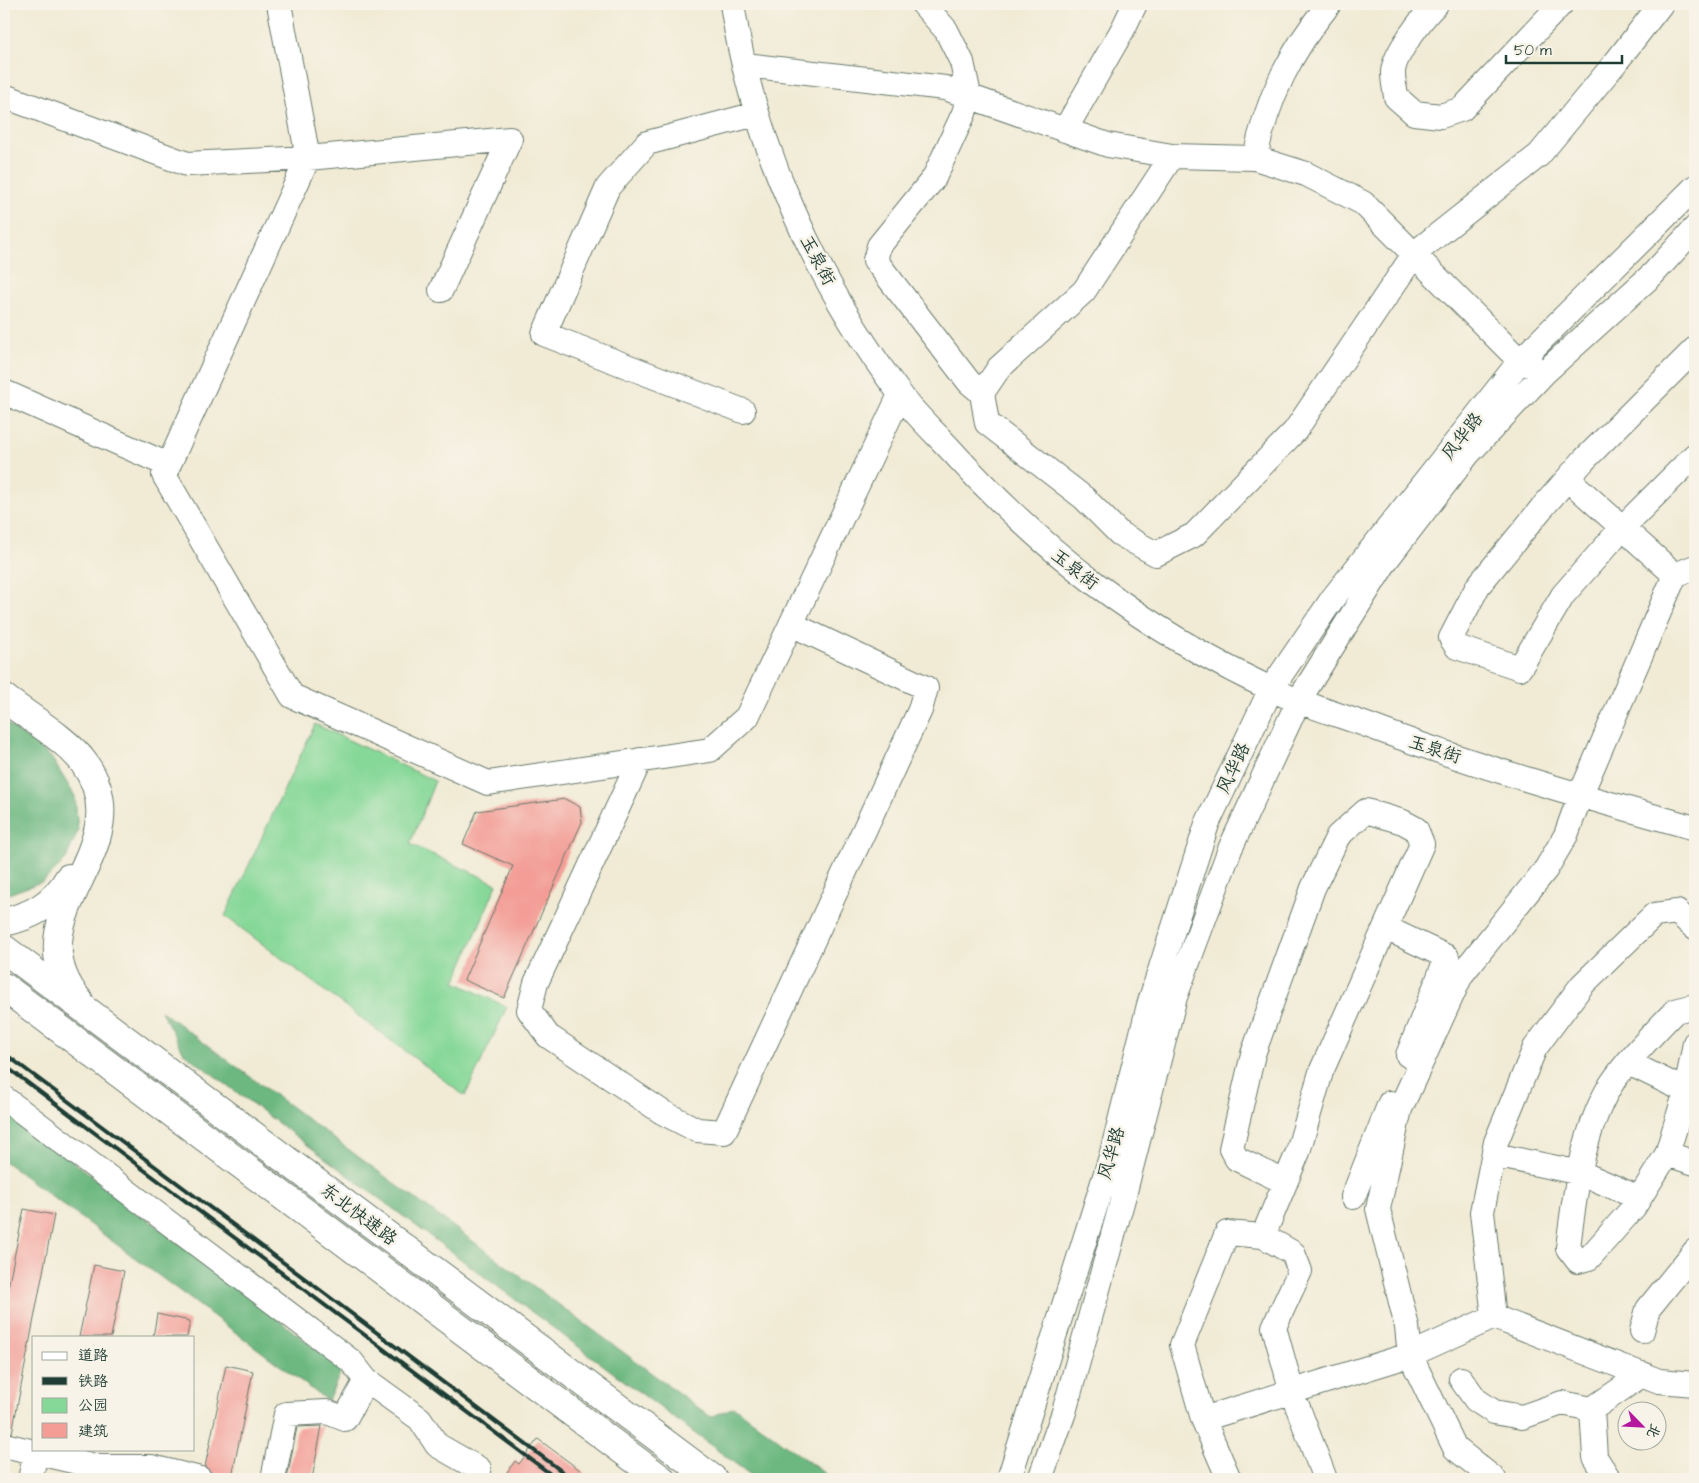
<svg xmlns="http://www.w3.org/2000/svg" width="1699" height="1483" font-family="'Architects Daughter','LXGW WenKai TC',sans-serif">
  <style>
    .green { fill: #86d898; stroke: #528a66 }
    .forest { fill: #6cb880; stroke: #467a5a }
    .building { fill: #f39d96 }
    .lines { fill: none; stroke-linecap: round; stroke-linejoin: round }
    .minor-casing { stroke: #687a6c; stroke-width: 26 }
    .highway-casing { stroke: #687a6c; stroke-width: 30 }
    .minor { stroke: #fff; stroke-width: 24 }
    .highway { stroke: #fff; stroke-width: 28 }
    .rail { stroke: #1f3d34; stroke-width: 4 }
    .labels { text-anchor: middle; stroke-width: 5; stroke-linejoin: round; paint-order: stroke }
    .street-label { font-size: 18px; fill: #1f3d34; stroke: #f7f3e8 }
  </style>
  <rect width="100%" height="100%" fill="#f7f3e8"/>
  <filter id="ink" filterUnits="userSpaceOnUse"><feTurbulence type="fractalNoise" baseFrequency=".02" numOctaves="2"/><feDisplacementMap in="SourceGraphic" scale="10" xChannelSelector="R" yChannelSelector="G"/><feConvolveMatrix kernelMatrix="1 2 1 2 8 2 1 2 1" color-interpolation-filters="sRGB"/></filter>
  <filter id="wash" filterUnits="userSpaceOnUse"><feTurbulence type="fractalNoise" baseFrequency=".0096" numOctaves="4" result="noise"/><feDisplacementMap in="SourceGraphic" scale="20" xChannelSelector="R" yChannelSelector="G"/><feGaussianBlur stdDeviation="1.12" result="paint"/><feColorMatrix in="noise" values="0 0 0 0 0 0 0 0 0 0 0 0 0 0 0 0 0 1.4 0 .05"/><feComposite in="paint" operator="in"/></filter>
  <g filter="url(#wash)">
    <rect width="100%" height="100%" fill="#f1ebd5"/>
    <path class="green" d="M 315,724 L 435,781 L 410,844 L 497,884 L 455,982 L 507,1007 L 465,1096 L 225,916 Z"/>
    <path class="forest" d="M 4,721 L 51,757 L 75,796 L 78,831 L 65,861 L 44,881 L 6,895 L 4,895 Z
      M 161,1011 L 711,1417 L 734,1407 L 832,1479 L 756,1479 L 184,1053 Z
      M 4,1108 L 342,1369 L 328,1401 L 4,1161 Z"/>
    <g id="blocks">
      <path class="building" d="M 565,799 L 580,807 L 582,822 L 504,998 L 464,980 L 513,866 L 463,844 L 477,811 Z
        M 24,1209 L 54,1215 L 12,1433 L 4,1432 L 4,1307 Z
        M 94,1265 L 124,1271 L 111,1337 L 79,1337 Z
        M 157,1314 L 190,1321 L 187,1337 L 153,1337 Z
        M 226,1365 L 253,1371 L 232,1477 L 212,1473 L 205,1467 Z
        M 322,1426 L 312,1479 L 287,1479 L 297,1427 Z
        M 538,1439 L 592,1479 L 502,1479 L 515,1461 L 519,1464 Z"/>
    </g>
  </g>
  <g filter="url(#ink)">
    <use href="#blocks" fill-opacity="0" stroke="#687a6c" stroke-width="1"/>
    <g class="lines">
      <defs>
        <path id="minor" d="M 279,4 L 308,158 L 164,475 L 292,696 L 488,783 L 710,750 L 747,717 L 900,395
          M 732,4 C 753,142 816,282 900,394 C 914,413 933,431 950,449 C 1043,552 1143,629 1269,688 C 1299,703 1333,713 1364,724 C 1472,765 1584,797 1695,828
          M 923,4 L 946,30 L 962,62 L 969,95 L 964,113 L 934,178 L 879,246 L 875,260 L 969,382 L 982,393
          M 1436,4 C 1423,17 1393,55 1393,73 C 1393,81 1395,89 1396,97 L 1414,113 L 1441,116 L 1462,109 L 1561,4
          M 745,65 L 945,88 L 1108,145 L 1172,156 L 1255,158 L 1306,174 L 1363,203 L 1520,361 L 1534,367
          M 4,96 L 187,164 L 308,158 L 510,139 L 441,290
          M 1065,130 L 1123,29 L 1135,4
          M 1172,156 L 1084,291 L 999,368 L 982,393 L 987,423 L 1084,498 L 1120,534 L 1156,554 L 1194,535 L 1295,431 L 1415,253 L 1539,155 L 1616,62 L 1661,4
          M 1255,158 C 1267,98 1291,51 1329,4
          M 1695,349 L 1584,460 L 1541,509 L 1478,586 L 1451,638 L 1457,647 L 1520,668 L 1563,595 L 1622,528 L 1695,455
          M 4,392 L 168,465
          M 743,411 L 544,334 L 608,187 L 647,143 L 756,114
          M 1568,479 L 1675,575
          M 640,760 L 536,983 L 529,1010 L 548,1036 L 662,1112 L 697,1130 L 724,1132 L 920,710 L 926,688 L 791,624
          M 1386,928 L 1447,957 L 1408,1055
          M 1691,1007 L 1675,1011 C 1655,1032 1626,1061 1610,1086 C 1583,1131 1574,1197 1568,1248 L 1578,1261 L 1589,1258 L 1634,1207 L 1667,1154 L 1686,1091 L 1695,1043
          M 1629,1063 L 1686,1091
          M 4,1098 L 351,1361 L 366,1380
          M 1667,1154 L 1695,1163
          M 1494,1155 L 1581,1173 L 1639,1198
          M 1353,1197 L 1390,1103
          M 1263,1236 L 1298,1152 L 1321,1072 L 1422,844 L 1416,829 L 1403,822 L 1366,811 L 1338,836 L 1313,888 L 1253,1054 L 1231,1149 L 1237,1159 L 1285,1182
          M 1494,1317 L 1482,1212 L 1496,1142 L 1535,1048 L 1582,985 L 1654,915 L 1677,912 L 1695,928
          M 1642,1331 L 1648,1309 L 1695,1251
          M 1461,1379 L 1476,1400 L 1494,1412 L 1522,1417 L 1562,1403 L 1592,1409 L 1643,1374
          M 1592,1409 L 1595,1457 L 1609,1479
          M 1203,1419 L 1410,1355 L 1494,1317 L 1659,1381 L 1695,1384
          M 4,1445 L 99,1467 L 151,1467 L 200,1479
          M 30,1479 L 36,1453
          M 273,1479 L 286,1414 L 327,1412 L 345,1419 L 366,1380 L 420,1419 L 437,1445 L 479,1469 L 479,1479
          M 1009,1479 L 1111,1157 L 1149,1005 L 1207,824 L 1271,689 L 1333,598 L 1520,361 L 1695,187
          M 1040,1479 L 1064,1412 L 1124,1195 L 1175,997 L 1230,849 L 1299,700 L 1387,559 L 1468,454 L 1545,372 L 1653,274 L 1695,228
          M 1229,1479 L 1203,1419 L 1182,1345 L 1227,1233 L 1263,1236 L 1293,1253 L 1300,1271 L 1274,1327 L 1292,1392 L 1325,1479
          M 1494,1479 L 1455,1448 L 1410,1355 L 1407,1327 L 1378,1209 L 1400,1109 L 1461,975 L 1546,869 L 1566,835 L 1580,796 L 1675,575 L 1695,567"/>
        <path id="highway" d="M 4,698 C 27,716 68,740 84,763 C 146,849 7,916 79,1001
          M 4,922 C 32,916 54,904 69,878
          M 4,949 L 713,1479
          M 4,987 L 661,1479"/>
      </defs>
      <use href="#minor" class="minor-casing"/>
      <use href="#highway" class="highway-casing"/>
      <use href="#minor" class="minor"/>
      <use href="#highway" class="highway"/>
      <path class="rail" d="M 4,1053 L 572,1479
        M 4,1065 L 557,1479"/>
    </g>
  </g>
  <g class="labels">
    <g class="street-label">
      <text transform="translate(818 260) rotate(62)" y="6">玉泉街</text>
      <text transform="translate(1462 436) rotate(-52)" y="6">风华路</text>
      <text transform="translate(1075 569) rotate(38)" y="6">玉泉街</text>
      <text transform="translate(1435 749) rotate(18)" y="6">玉泉街</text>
      <text transform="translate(1233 768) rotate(-65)" y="6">风华路</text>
      <text transform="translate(1111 1153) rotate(-74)" y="6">风华路</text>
      <text transform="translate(359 1214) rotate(37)" y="6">东北快速路</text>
    </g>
  </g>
  <rect width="1699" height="1483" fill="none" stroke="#f7f3e8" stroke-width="20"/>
  <rect x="32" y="1336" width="162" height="115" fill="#f7f3e8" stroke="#a1aaa0"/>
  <rect x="42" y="1352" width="25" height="8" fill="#ffffff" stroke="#a1aaa0"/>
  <text x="78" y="1360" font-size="15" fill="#1f3d34">道路</text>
  <rect x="42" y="1377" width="25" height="8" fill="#1f3d34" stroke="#a1aaa0"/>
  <text x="78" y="1386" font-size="15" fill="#1f3d34">铁路</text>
  <rect x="42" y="1398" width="25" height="15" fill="#86d898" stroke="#a1aaa0"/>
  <text x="78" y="1410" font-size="15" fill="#1f3d34">公园</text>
  <rect x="42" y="1423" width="25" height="15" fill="#f39d96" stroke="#a1aaa0"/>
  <text x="78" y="1436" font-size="15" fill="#1f3d34">建筑</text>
  <g transform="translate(1642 1426) rotate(114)"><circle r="24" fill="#f7f3e8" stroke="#a1aaa0"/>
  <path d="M0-4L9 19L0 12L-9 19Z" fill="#b5179e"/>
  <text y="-8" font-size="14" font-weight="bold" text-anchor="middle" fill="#1f3d34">北</text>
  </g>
  <path d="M1506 55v8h116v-8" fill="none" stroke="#1f3d34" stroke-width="2.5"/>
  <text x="1514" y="55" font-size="15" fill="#1f3d34" stroke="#f7f3e8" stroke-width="4" paint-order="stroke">50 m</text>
</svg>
